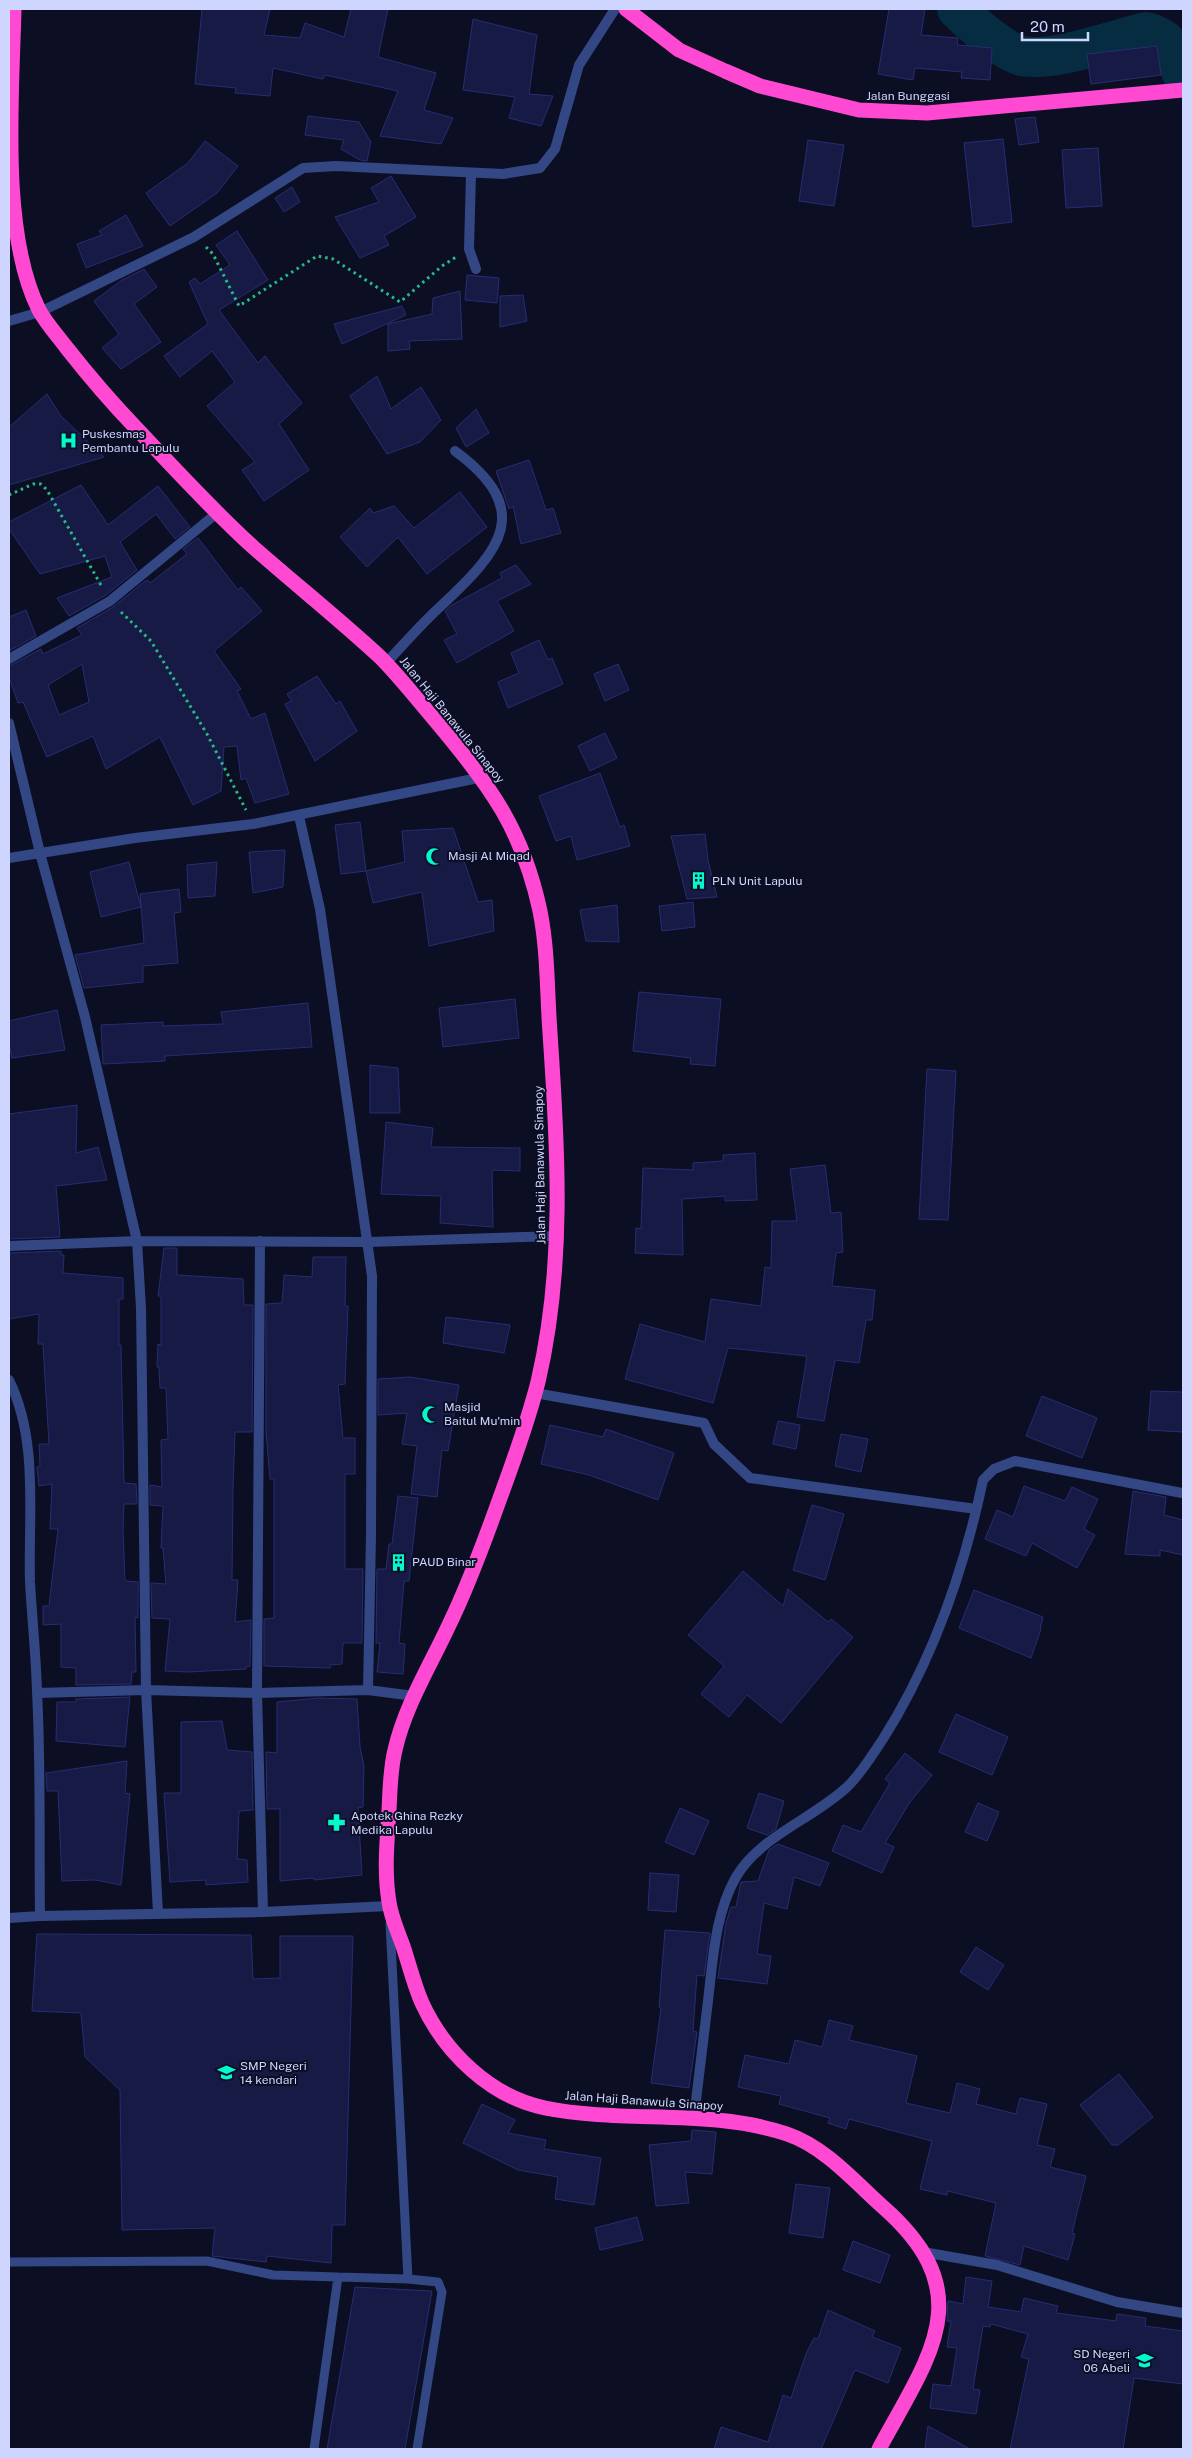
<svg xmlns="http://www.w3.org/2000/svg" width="1192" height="2458" font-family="'Public Sans',sans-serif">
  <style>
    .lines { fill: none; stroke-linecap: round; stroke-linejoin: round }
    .river { stroke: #062c42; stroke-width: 40 }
    .building { fill: #171a45; stroke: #272d73; fill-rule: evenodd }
    .path { stroke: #25bc89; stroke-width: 3; stroke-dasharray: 2.5 4; stroke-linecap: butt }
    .lane { stroke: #334785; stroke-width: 9 }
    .street { stroke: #334785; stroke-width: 10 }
    .highway { stroke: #ff49d2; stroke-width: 15 }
    .labels { text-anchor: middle; stroke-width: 4; stroke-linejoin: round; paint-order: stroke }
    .street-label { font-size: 12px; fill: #ced5ff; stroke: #0c0e23 }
    .poi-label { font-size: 12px; fill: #ced5ff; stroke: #0c0e23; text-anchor: start }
  </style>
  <rect width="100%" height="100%" fill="#0c0e23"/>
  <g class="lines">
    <path class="river" d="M 957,9 C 969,22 1005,52 1022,56 C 1054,62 1113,40 1146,32 C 1173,38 1173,53 1183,76"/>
  </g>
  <path class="building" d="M 202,9 L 270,9 L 264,35 L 300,38 L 305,23 L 344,37 L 351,9 L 388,9 L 378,57 L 436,73 L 424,110 L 453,118 L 441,144 L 380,136 L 398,91 L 325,75 L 323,79 L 273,68 L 270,96 L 235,93 L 236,88 L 195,84 Z
    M 889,9 L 925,9 L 921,35 L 958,38 L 957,45 L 992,48 L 990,80 L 961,78 L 962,72 L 915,68 L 913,80 L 878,74 Z
    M 473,19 L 537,35 L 529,94 L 553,96 L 541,126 L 509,118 L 515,97 L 463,90 Z
    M 1157,46 L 1161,75 L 1091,84 L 1087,54 Z
    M 308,116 L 359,122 L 371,142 L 367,161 L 360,160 L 341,149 L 344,140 L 305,135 Z
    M 1035,117 L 1039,142 L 1019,145 L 1015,119 Z
    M 1003,139 L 1012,222 L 973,227 L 964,143 Z
    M 808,140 L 844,145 L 834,206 L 799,201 Z
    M 205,141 L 238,166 L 217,193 L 170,226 L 146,193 L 188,163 Z
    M 1098,148 L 1102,206 L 1066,208 L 1062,150 Z
    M 391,176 L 416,217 L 384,236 L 389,245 L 360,258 L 335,217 L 379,202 L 371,188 Z
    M 292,187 L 300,202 L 284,212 L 275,198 Z
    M 126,215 L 143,246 L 86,268 L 77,244 L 102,235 L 99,231 Z
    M 237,231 L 268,280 L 219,310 L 258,363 L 265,356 L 302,403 L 279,424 L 309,470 L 264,501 L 242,470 L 255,462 L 207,406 L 235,382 L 212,351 L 180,377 L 164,356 L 208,324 L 189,282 L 195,278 L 200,284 L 230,265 L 216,245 Z
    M 144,269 L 157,287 L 134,304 L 161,342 L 121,369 L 102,348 L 119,334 L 94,301 L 122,280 Z
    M 467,275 L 499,278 L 497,303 L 465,300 Z
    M 460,291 L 462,339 L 409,341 L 410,349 L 388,351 L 388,324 L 432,314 L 433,298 Z
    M 523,295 L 527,321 L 500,327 L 500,296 Z
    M 402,306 L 406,315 L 342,344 L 334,324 Z
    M 377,376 L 391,409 L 421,387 L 441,420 L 420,442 L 387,454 L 350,396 Z
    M 47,394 L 61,416 L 104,457 L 9,485 L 9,427 Z
    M 476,409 L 489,433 L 466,447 L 456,428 Z
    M 529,460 L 546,510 L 553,508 L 561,533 L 521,544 L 513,506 L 509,509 L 496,471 Z
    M 81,485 L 108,525 L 158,486 L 190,527 L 175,539 L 156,514 L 120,542 L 137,570 L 106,595 L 69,616 L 57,598 L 112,577 L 105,556 L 40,574 L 9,529 L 9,522 Z
    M 460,492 L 487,527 L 427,574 L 398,537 L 367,567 L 340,537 L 370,508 L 373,513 L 394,506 L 414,528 Z
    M 198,538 L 238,590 L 241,587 L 262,611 L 214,651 L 241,689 L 237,691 L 251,719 L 265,713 L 289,794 L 255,803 L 246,778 L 241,780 L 237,746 L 224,747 L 221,791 L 193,805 L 160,737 L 106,769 L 93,736 L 47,757 L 23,702 L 18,703 L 9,677 L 9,666 L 41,649 L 43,654 L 82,635 L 77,628 L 113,607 L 144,582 L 148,580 L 150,583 L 187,554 L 183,549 ZM 82,664 L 89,702 L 59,715 L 48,685 Z
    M 516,565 L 531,584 L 497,601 L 514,631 L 457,663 L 444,640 L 457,634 L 445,611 L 452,605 L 502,578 L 500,573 Z
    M 26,610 L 36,636 L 9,651 L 9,617 Z
    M 539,640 L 548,660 L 552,658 L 563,684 L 508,708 L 498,682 L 519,673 L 511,653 Z
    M 618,664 L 629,690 L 605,701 L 594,674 Z
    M 317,676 L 336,704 L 340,701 L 357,731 L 315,761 L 285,704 L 292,701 L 287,694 Z
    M 605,733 L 617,758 L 590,771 L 578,746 Z
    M 600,773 L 620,827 L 624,825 L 630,846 L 577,860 L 571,836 L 556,841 L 539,796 Z
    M 360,822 L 366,871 L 341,874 L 335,825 Z
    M 453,828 L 478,902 L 492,900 L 494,931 L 429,946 L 422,892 L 373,903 L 366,871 L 405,862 L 402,831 Z
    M 705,834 L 708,860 L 717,897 L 687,899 L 671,836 Z
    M 285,850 L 283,887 L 253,893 L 249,852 Z
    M 129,862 L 141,907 L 101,917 L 90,872 Z
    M 217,862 L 215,896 L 188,898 L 187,865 Z
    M 179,889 L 181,912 L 174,913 L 178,963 L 143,966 L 143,982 L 84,988 L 75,955 L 144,943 L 140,894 Z
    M 693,902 L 695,927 L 662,931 L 659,906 Z
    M 617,905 L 619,942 L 586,941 L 580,910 Z
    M 639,992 L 721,999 L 715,1066 L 690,1064 L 691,1058 L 633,1051 Z
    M 515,999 L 519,1038 L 443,1047 L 439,1008 Z
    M 308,1003 L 312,1047 L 165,1056 L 165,1061 L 103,1064 L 101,1025 L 163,1022 L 163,1026 L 223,1024 L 221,1012 Z
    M 57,1010 L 65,1050 L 12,1058 L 9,1044 L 9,1021 Z
    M 370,1065 L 398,1068 L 400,1113 L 370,1113 Z
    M 927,1069 L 956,1071 L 948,1220 L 919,1219 Z
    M 77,1105 L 76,1153 L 98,1147 L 107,1180 L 56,1186 L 60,1237 L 9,1239 L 9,1114 Z
    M 386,1122 L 433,1128 L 431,1147 L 520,1148 L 520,1171 L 492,1170 L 493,1227 L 440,1223 L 441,1196 L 381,1194 Z
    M 755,1153 L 757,1200 L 725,1201 L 725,1196 L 682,1199 L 683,1255 L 635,1253 L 636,1228 L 641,1229 L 643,1168 L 693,1170 L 693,1163 L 723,1161 L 723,1155 Z
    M 825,1165 L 831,1213 L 841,1212 L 843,1252 L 836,1253 L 832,1286 L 875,1290 L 872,1320 L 866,1320 L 859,1363 L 835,1360 L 824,1421 L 797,1417 L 807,1356 L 728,1348 L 713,1403 L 625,1379 L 640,1324 L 705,1342 L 711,1299 L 761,1306 L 765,1267 L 771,1268 L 772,1221 L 797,1221 L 790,1169 Z
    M 164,1248 L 177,1248 L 177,1275 L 243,1279 L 244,1305 L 253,1305 L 252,1432 L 235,1432 L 233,1488 L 232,1580 L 238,1580 L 235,1622 L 251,1620 L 250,1666 L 246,1667 L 246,1669 L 188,1672 L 165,1671 L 170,1619 L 152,1618 L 151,1583 L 166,1584 L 163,1548 L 161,1548 L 163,1506 L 150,1505 L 150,1485 L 162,1487 L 161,1440 L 168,1439 L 166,1388 L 160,1388 L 159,1367 L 157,1367 L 158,1344 L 161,1345 L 161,1296 L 158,1296 Z
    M 61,1251 L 61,1255 L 64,1255 L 63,1273 L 123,1278 L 123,1299 L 119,1299 L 119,1345 L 121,1345 L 124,1483 L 136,1484 L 137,1504 L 124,1504 L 123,1530 L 125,1581 L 138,1582 L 138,1618 L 135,1617 L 136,1672 L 132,1672 L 131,1684 L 76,1685 L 76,1668 L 61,1667 L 61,1624 L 43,1625 L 43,1606 L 49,1606 L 58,1529 L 50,1529 L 52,1484 L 39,1486 L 37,1467 L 40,1466 L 39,1444 L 49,1444 L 43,1344 L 38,1344 L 39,1314 L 9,1319 L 9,1253 Z
    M 313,1257 L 346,1257 L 345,1306 L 348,1306 L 345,1384 L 338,1385 L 343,1438 L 355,1438 L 355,1474 L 345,1474 L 345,1569 L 363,1569 L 362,1643 L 343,1643 L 342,1664 L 330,1665 L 330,1668 L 264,1666 L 264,1619 L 274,1618 L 274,1479 L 270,1479 L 266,1432 L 266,1304 L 282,1303 L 284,1275 L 312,1277 Z
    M 446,1317 L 510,1325 L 504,1353 L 443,1343 Z
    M 410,1377 L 459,1385 L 448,1451 L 442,1450 L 437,1497 L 411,1494 L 417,1446 L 402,1444 L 407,1413 L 378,1415 L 378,1379 Z
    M 1151,1391 L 1183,1392 L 1183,1432 L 1148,1430 Z
    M 1042,1396 L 1097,1418 L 1082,1458 L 1026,1436 Z
    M 778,1421 L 800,1425 L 796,1449 L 773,1444 Z
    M 550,1425 L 603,1437 L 606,1429 L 674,1453 L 658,1500 L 589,1475 L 541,1464 Z
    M 841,1434 L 868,1439 L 861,1472 L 835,1466 Z
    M 1024,1486 L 1065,1501 L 1072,1487 L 1098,1499 L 1084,1529 L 1095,1535 L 1077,1568 L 1032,1543 L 1026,1556 L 985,1539 L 997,1510 L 1013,1517 Z
    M 1133,1491 L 1166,1497 L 1164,1515 L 1183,1520 L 1183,1555 L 1160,1550 L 1160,1556 L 1125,1554 Z
    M 398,1496 L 418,1498 L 409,1581 L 404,1581 L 399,1643 L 405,1644 L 403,1674 L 377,1672 L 380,1643 L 376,1643 L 377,1569 L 386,1569 L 389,1544 L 392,1544 Z
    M 812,1505 L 844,1514 L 825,1580 L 793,1570 Z
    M 743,1571 L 783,1606 L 788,1589 L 828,1622 L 831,1619 L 853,1637 L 781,1723 L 747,1695 L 729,1717 L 701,1694 L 724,1666 L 688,1635 Z
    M 974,1590 L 1043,1617 L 1040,1629 L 1041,1629 L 1031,1658 L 959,1628 Z
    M 130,1697 L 125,1747 L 56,1741 L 57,1702 L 76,1702 L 76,1699 Z
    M 318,1698 L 357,1699 L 360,1747 L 364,1766 L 363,1807 L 358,1808 L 362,1875 L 314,1880 L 314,1878 L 280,1881 L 280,1809 L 267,1809 L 266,1752 L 277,1753 L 277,1702 Z
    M 956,1714 L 1008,1737 L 992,1775 L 939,1752 Z
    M 222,1721 L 227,1750 L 252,1752 L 253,1810 L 239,1811 L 237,1859 L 247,1860 L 248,1882 L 206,1885 L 206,1880 L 170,1882 L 164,1793 L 181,1793 L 181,1722 Z
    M 905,1753 L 932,1775 L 910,1802 L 885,1843 L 894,1847 L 882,1873 L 832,1851 L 843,1825 L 861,1832 L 890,1783 L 885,1779 Z
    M 127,1761 L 125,1793 L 130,1794 L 121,1885 L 95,1880 L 62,1881 L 58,1791 L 47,1791 L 46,1773 Z
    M 759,1793 L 784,1801 L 776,1829 L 767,1835 L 747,1828 Z
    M 978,1803 L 999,1812 L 987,1841 L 965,1832 Z
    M 680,1808 L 709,1821 L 694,1855 L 665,1842 Z
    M 778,1844 L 829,1863 L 820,1886 L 794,1877 L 787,1909 L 764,1903 L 757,1954 L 771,1956 L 767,1984 L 718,1978 L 726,1923 L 731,1907 L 736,1907 L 741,1882 L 758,1881 L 769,1850 Z
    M 650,1873 L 679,1875 L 676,1912 L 648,1910 Z
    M 665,1930 L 710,1933 L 704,1976 L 697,1975 L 693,2031 L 697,2032 L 689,2088 L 651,2083 L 661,2008 L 659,2007 Z
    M 37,1934 L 251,1935 L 253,1979 L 280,1978 L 280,1936 L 353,1936 L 345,2225 L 332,2225 L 331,2263 L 267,2256 L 266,2262 L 212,2256 L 215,2228 L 122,2230 L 120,2090 L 85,2057 L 81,2013 L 32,2011 Z
    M 976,1947 L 1004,1965 L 988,1990 L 960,1972 Z
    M 829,2020 L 853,2026 L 849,2040 L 917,2056 L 906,2103 L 950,2113 L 957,2083 L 980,2089 L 976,2104 L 1016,2114 L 1020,2098 L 1047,2104 L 1037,2145 L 1055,2149 L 1050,2167 L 1086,2176 L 1072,2233 L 1075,2234 L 1068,2260 L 1024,2246 L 1020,2265 L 985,2256 L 996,2203 L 948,2191 L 947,2195 L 920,2189 L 932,2141 L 849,2119 L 846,2129 L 828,2123 L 830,2118 L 779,2104 L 781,2096 L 738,2087 L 745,2055 L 789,2064 L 795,2040 L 822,2047 Z
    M 1119,2074 L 1153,2117 L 1118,2145 L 1112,2145 L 1080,2105 Z
    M 482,2104 L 515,2120 L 508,2133 L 546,2140 L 544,2149 L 601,2158 L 594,2205 L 555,2199 L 558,2177 L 518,2170 L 463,2143 Z
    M 692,2130 L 716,2132 L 712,2174 L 685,2172 L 689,2203 L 656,2206 L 649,2145 L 691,2141 Z
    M 796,2184 L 830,2188 L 823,2238 L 789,2233 Z
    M 637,2217 L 643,2240 L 600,2250 L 595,2228 Z
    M 853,2241 L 890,2255 L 880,2283 L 843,2270 Z
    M 966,2277 L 992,2281 L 988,2307 L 1021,2312 L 1024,2298 L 1058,2306 L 1056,2313 L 1116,2321 L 1117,2314 L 1146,2318 L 1145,2326 L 1183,2331 L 1183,2384 L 1134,2378 L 1123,2449 L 1010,2449 L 1029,2359 L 1021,2357 L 1028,2334 L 991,2324 L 990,2327 L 983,2326 L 973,2389 L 980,2390 L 976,2414 L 930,2408 L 933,2384 L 951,2386 L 957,2348 L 947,2347 L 951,2321 L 947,2321 L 948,2301 L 963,2304 Z
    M 355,2287 L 432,2291 L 405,2449 L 327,2449 Z
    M 828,2310 L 875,2331 L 872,2337 L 901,2348 L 888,2383 L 855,2370 L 821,2449 L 714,2449 L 721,2427 L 768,2442 L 783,2395 L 791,2398 L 806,2354 L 814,2338 L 818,2339 Z
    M 928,2426 L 970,2449 L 925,2449 Z"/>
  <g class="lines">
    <path class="path" d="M 206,247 L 213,254 L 239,306 L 317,256 L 333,259 L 400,302 L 442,266 L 456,257
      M 9,495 L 33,484 L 41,484 L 47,490 L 102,587
      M 121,612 L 151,641 L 207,734 L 246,810"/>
    <path class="lane" d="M 9,2262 L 207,2261 L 273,2275 L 338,2277
      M 408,2279 L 438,2282 L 442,2292 L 417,2449
      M 314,2449 L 338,2277 L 408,2279 L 390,1923"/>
    <path class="street" d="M 471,174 L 469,249 L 476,269
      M 9,321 L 40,312 L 194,237 L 303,168 L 336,166 L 503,174 L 540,168 L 555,149 L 579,65 L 615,9
      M 9,659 L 110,601 L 217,513
      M 386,663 C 404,644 422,623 442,605 C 501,550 535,510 455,451
      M 9,723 L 40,853 L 85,1017 L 137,1241 L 141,1308 L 146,1690 L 158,1913
      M 299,816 L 320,909 L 372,1276 L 371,1535 L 368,1690
      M 9,858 L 135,838 L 253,824 L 483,777
      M 260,1241 L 257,1693 L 263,1912
      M 9,1246 L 137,1241 L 369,1242 L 558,1236
      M 9,1380 C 39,1441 28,1515 30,1582 C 32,1618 36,1655 37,1692 C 41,1766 39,1841 40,1916 L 263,1912 L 389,1906
      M 535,1393 L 704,1423 L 714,1444 L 750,1478 L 976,1509
      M 37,1693 L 146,1690 L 257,1693 L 368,1690 L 414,1696
      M 9,1918 L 40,1916
      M 694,2117 C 699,2078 703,2040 708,2001 C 713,1959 715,1914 736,1877 C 760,1836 813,1819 847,1787 C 861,1774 872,1755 883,1739 C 933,1660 964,1570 983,1480 L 994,1469 L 1015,1461 L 1182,1493
      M 923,2252 L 997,2265 L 1117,2302 L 1183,2313"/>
    <path class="highway" d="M 14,9 C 12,96 0,232 39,310 C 46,323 57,335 66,347 C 88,375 111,402 136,428 C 174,468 212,510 253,547 C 295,584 339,619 380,657 C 401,678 420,703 440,726 C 491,787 523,831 540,911 C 548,951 547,993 550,1033 C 558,1149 565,1267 538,1382 C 528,1421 514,1460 500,1498 C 485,1540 469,1584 449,1625 C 430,1666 405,1706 395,1750 C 390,1770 390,1791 389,1811 C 387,1841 384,1872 389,1902 C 391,1917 398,1932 403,1946 C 409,1964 414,1985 422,2003 C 445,2053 491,2097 545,2108 C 625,2124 709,2108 787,2134 C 825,2147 854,2181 883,2207 C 982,2294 929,2356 879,2449
      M 626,9 L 679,50 L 725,71 L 760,86 L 859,110 L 927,113 L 1183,90"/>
  </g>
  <defs>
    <symbol id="hospital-bare" viewBox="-9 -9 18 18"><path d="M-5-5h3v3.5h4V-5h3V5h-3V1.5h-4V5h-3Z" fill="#00f9cd" stroke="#0c0e23" stroke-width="2.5" paint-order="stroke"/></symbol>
    <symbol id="mosque-bare" viewBox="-9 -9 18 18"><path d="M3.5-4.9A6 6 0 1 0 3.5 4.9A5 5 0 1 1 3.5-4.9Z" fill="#00f9cd" stroke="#0c0e23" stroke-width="2.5" paint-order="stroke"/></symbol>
    <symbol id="building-bare" viewBox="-9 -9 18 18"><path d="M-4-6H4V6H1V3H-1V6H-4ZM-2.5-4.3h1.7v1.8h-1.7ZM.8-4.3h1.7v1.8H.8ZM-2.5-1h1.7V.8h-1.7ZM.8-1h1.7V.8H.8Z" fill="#00f9cd" stroke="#0c0e23" stroke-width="2.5" paint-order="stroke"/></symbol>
    <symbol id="pharmacy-bare" viewBox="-9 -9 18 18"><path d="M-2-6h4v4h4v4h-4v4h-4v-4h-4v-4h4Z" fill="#00f9cd" stroke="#0c0e23" stroke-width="2.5" paint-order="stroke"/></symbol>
    <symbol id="school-bare" viewBox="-9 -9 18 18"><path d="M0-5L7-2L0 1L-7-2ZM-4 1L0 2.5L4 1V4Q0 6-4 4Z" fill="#00f9cd" stroke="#0c0e23" stroke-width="2.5" paint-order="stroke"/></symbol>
  </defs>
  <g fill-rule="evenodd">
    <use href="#hospital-bare" x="56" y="428" width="25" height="25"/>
    <use href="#mosque-bare" x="422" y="844" width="25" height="25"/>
    <use href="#building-bare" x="686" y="868" width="25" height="25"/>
    <use href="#mosque-bare" x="418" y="1402" width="25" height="25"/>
    <use href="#building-bare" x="386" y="1550" width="25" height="25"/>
    <use href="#pharmacy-bare" x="324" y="1810" width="25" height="25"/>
    <use href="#school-bare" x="214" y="2060" width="25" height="25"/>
    <use href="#school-bare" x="1132" y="2348" width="25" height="25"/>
  </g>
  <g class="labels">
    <g class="street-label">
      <text x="908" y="100">Jalan Bunggasi</text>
      <text transform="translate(452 720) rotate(51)" y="4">Jalan Haji Banawula Sinapoy</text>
      <text transform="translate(540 1165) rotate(-91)" y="4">Jalan Haji Banawula Sinapoy</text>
      <text transform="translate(644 2101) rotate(4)" y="4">Jalan Haji Banawula Sinapoy</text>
    </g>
    <g class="poi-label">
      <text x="82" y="438">Puskesmas<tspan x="82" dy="14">Pembantu Lapulu</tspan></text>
      <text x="448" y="860">Masji Al Miqad</text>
      <text x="712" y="885">PLN Unit Lapulu</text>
      <text x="444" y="1411">Masjid<tspan x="444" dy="14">Baitul Mu'min</tspan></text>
      <text x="412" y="1566">PAUD Binar</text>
      <text x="351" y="1820">Apotek Ghina Rezky<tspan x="351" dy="14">Medika Lapulu</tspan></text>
      <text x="240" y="2070">SMP Negeri<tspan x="240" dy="14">14 kendari</tspan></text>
      <text x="1130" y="2358" text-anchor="end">SD Negeri<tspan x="1130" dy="14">06 Abeli</tspan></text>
    </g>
  </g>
  <rect width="1192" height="2458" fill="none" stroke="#ced5ff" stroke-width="20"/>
  <path d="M1022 32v8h66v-8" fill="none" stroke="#ced5ff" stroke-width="2.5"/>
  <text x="1030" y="32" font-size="15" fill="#ced5ff" stroke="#0c0e23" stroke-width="4" paint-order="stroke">20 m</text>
</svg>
